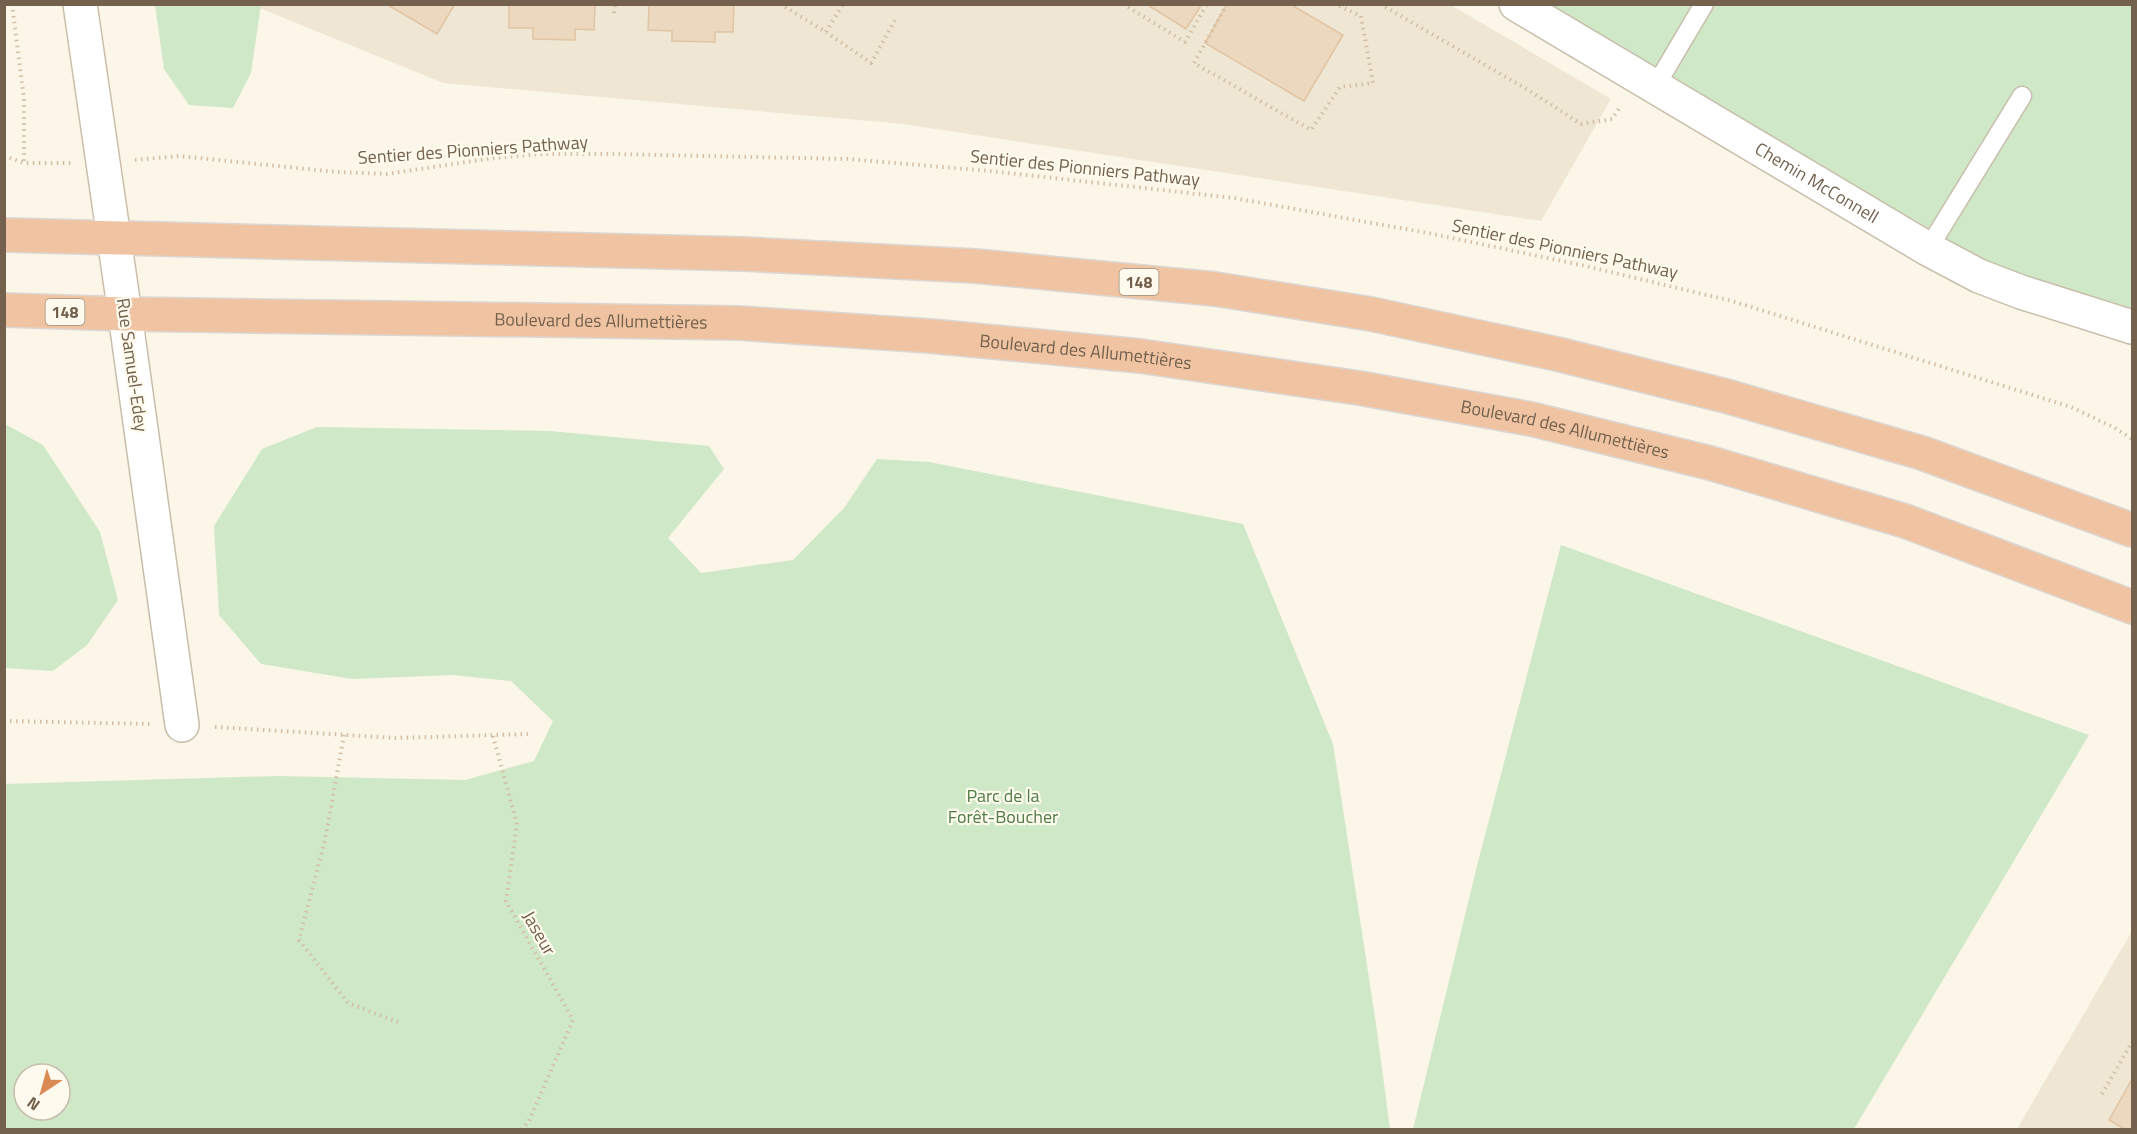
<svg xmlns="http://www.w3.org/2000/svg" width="2137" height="1134" font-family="'Titillium Web',sans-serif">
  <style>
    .residential { fill: #efe7d3 }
    .green { fill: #cfe8c7; fill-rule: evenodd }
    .building { fill: #ecd8bf; stroke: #e0c4a3; stroke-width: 1.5 }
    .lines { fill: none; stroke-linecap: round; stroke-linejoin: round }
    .lane-casing { stroke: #c9beab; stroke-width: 21 }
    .street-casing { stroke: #c9beab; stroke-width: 36 }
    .secondary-casing { stroke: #ccbfaa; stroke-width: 36 }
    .highway-casing { stroke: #dbd6d1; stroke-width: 36 }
    .path { stroke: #d3bea4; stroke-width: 4; stroke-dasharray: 1.5 4.5; stroke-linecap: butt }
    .lane { stroke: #fff; stroke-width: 18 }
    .street { stroke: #fff; stroke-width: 33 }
    .secondary { stroke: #fff; stroke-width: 33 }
    .highway { stroke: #f0c4a3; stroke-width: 33 }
    .labels { text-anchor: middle; stroke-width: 4.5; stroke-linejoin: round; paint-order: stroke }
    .shield { fill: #fefaed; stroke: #9d8f7d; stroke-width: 1.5 }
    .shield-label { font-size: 16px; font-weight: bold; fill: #73614d }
    .street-label { font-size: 18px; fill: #73614d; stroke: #fefaed }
    .park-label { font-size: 18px; fill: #507d49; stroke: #fefaed }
  </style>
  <rect width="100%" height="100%" fill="#fbf6e7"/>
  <path class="residential" d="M 252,5 L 1451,5 L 1611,99 L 1541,221 L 903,124 L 443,83 Z
    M 2132,931 L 2132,1129 L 2017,1129 Z"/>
  <path class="green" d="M 155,5 L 261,5 L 251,73 L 233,108 L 189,105 L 164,69 Z
    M 1516,5 L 2132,5 L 2132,327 L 2021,292 Z
    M 5,424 L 43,445 L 100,532 L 118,600 L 87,645 L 53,671 L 5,668 Z
    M 317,427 L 550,431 L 709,446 L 724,469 L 668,538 L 701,573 L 793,560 L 844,508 L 877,459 L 929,462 L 1243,524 L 1333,744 L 1376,1024 L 1390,1129 L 5,1129 L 5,784 L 277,776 L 465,780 L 534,761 L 553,721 L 511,681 L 453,675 L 352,679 L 261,664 L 219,615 L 214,526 L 262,449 ZM 24,1074 L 60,1074 L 60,1110 L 24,1110 Z
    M 1561,545 L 2089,735 L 1854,1129 L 1413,1129 L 1477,866 Z"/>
  <path class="building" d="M 386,4 L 455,4 L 437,34 Z
    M 509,4 L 595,4 L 594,30 L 575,29 L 575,40 L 533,39 L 533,28 L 509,28 Z
    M 649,4 L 734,4 L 733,32 L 715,32 L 715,42 L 672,41 L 672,31 L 648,30 Z
    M 1146,4 L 1202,4 L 1186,29 Z
    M 1227,4 L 1290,4 L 1343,35 L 1304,101 L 1205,43 Z
    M 2132,1079 L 2132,1130 L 2126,1130 L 2109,1120 Z"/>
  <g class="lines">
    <defs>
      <path id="lane" d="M 1655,87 L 1704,4
        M 1928,249 L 2022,96"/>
      <g id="street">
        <path id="s1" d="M 1516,4 L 1928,249 L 1979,276 L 2021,292 L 2132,327"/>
        <path d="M 125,314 L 182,725"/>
      </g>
      <path id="secondary" d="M 80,4 L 125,314"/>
      <g id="highway">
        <path d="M 4,235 L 744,254 L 975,266 L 1215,289 L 1371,314 L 1557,354 L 1726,396 L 1922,453 L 2132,530"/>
        <path id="s2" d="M 4,310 L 125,314 L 738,323 L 930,336 L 1140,356 L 1359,388 L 1531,419 L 1710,463 L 1905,521 L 2132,607"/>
      </g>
    </defs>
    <use href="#lane" class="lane-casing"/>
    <use href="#street" class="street-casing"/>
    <use href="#secondary" class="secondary-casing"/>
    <use href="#highway" class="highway-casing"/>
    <path class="path" d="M 12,4 L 24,99 L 24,163
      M 780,4 L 826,32 L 871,63 L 895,20
      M 1123,4 L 1185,42 L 1207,4
      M 1227,4 L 1194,63 L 1311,130 L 1340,87 L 1373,83 L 1361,16 L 1335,4
      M 1380,4 L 1530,91 L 1581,124 L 1612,119 L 1621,106
      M 614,13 L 615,4
      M 826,32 L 843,4
      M 4,156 L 24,163 L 71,163
      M 135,160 L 179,156 L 337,172 L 386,174 L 494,158 L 539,154 L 614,154 L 847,159 L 990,171 L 1234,198 L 1433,234 L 1581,265 L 1732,301 L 2071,407 L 2115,428 L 2132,439
      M 4,721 L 150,724
      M 215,727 L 396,738 L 528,734
      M 344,735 L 325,840 L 299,940 L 348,1003 L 398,1022
      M 493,736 L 517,824 L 506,901 L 573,1020 L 529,1121 L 521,1130
      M 2102,1094 L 2132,1042"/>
    <use href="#lane" class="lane"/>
    <use href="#street" class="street"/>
    <use href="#secondary" class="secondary"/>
    <use href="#highway" class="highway"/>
  </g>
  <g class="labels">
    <g class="shield">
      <rect x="1119.5" y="269" width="39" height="26" rx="4.5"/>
      <rect x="45.5" y="299" width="39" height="26" rx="4.5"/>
    </g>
    <g class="shield-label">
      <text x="1139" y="288">148</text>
      <text x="65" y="318">148</text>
    </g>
    <g class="street-label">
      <text transform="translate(473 150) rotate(-4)" y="6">Sentier des Pionniers Pathway</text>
      <text transform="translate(1085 168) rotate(6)" y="6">Sentier des Pionniers Pathway</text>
      <text dy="6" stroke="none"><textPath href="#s1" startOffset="350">Chemin McConnell</textPath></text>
      <text transform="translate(1565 249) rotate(12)" y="6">Sentier des Pionniers Pathway</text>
      <text dy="6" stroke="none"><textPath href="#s2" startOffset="597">Boulevard des Allumettières</textPath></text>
      <text dy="6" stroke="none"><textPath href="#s2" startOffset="1083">Boulevard des Allumettières</textPath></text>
      <text transform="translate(132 365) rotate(82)" y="6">Rue Samuel-Edey</text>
      <text dy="6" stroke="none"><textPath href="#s2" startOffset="1569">Boulevard des Allumettières</textPath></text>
      <text transform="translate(539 933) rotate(60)" y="6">Jaseur</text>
    </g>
    <g class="park-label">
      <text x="1003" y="802">Parc de la<tspan x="1003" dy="21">Forêt-Boucher</tspan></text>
    </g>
  </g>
  <rect width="2137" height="1134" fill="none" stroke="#73614d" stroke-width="12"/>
  <g transform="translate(42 1092) rotate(216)"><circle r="28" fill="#fefaed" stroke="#c6bdad" stroke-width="1.5"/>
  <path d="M0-4.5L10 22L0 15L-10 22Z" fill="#db8a56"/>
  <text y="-9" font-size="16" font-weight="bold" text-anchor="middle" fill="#73614d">N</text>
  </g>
</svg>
